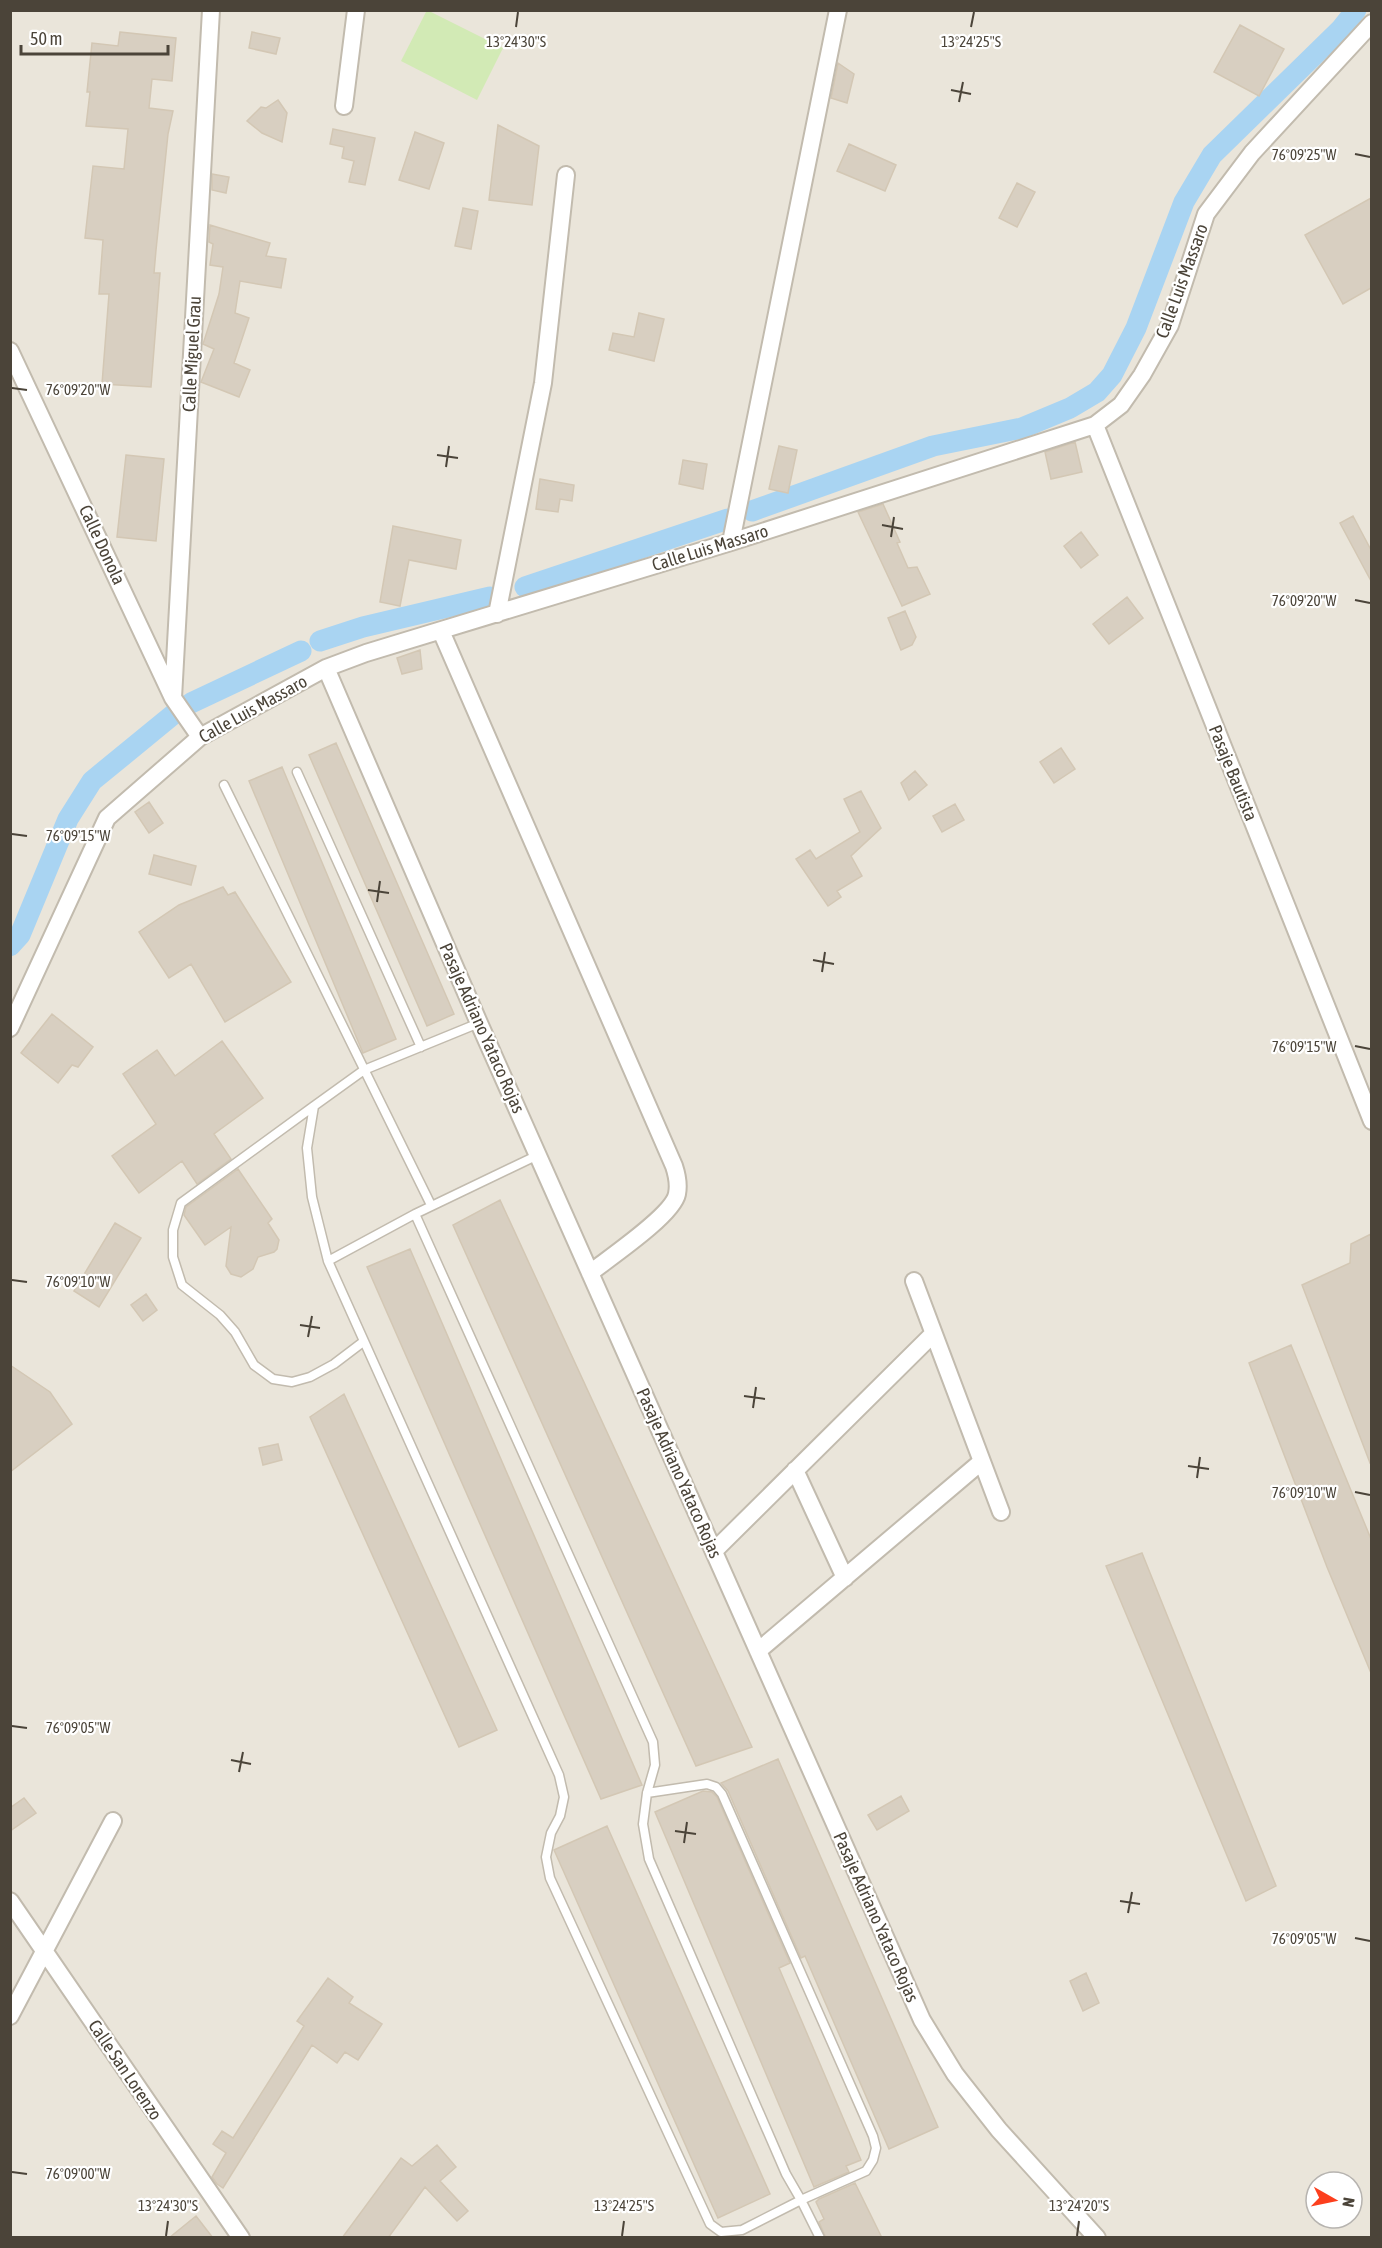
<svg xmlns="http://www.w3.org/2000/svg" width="1382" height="2248" font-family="'Asap Condensed',sans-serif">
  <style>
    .residential { fill: #eae5da; fill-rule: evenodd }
    .green { fill: #d2eab5 }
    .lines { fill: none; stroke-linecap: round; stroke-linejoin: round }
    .canal { stroke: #a9d4f2; stroke-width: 21 }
    .building { fill: #d8cfc1; stroke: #d3c7b4; stroke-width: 1.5 }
    .service-casing { stroke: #c2bbae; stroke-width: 11 }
    .minor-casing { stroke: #c2bbae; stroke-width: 20 }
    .service { stroke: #fff; stroke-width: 8 }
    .minor { stroke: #fff; stroke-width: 16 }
    .ticks { fill: none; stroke: #4b4439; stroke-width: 2 }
    .labels { text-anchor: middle; stroke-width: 4.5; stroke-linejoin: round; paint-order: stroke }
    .street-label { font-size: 18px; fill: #4b4439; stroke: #fff }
    .ticks-label { font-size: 15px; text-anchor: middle; fill: #4b4439; stroke: #fff; stroke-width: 4.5; stroke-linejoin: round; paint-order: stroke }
  </style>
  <rect width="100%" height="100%" fill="#f6f3ec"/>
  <path class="residential" d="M 11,11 L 1371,11 L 1371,2237 L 11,2238 ZM 1316,2182 L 1352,2182 L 1352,2218 L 1316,2218 Z"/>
  <path class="green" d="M 427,10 L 503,48 L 477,100 L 401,61 Z"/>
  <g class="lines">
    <path class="canal" d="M 752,511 L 933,446 L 1022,428 L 1070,408 L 1097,392 L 1112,375 L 1136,328 L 1184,202 L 1212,155 L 1341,29 L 1356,10
      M 525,587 L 728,519
      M 320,641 L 363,627 L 490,597
      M 191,703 L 301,651
      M 10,946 L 20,935 L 68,819 L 92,781 L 175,713"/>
  </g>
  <path class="building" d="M 1240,25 L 1284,49 L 1259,96 L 1214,72 Z
    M 120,32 L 176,38 L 172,81 L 152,79 L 149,108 L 173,111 L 168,134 L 156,250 L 154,273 L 160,273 L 151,387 L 102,384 L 109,294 L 99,294 L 103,240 L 85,238 L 93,166 L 124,169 L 128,129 L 86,126 L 90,92 L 87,92 L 92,43 L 118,46 Z
    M 252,32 L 280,38 L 276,54 L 249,48 Z
    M 838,63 L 854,74 L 847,103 L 831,98 Z
    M 278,100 L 287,113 L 282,142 L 262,133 L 247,121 L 261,107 L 266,108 Z
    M 498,125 L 539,146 L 532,205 L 489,200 Z
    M 333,129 L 375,138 L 365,185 L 349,182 L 354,161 L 342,158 L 344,147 L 330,144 Z
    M 415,132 L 444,143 L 429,189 L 399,180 Z
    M 849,144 L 896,165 L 885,191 L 837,171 Z
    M 212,174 L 229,177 L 226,193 L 212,190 Z
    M 1017,183 L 1035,192 L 1017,227 L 999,218 Z
    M 1371,198 L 1371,288 L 1343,304 L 1305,235 Z
    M 463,208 L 478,211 L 471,249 L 455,246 Z
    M 210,225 L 270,243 L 266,256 L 286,259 L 281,288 L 240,281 L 235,313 L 249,318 L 234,363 L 250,370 L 239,397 L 201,382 L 214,349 L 203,344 L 219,294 L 223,267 L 210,265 L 213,244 L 209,242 Z
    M 639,313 L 664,319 L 654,361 L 609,350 L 613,333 L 634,337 Z
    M 1075,442 L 1082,472 L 1051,479 L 1045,452 Z
    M 779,446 L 797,450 L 788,493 L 769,489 Z
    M 126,455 L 164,459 L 156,541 L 117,537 Z
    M 683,460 L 707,464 L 703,489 L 679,484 Z
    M 540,479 L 574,485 L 572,501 L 560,499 L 558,512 L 536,509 Z
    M 883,504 L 900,542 L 897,543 L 908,568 L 917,567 L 930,594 L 902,606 L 858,512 Z
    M 1353,516 L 1371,550 L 1371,581 L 1340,523 Z
    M 393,526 L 461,540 L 456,569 L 409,560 L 400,606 L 380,602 Z
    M 1081,532 L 1098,555 L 1081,568 L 1064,546 Z
    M 1127,597 L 1143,618 L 1109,644 L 1093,624 Z
    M 905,611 L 916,637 L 912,645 L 901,650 L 888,618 Z
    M 420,650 L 422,669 L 402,674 L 397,658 Z
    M 336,743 L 454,1014 L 427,1026 L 309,755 Z
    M 1061,748 L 1075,769 L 1054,783 L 1040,762 Z
    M 282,767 L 396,1039 L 363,1053 L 249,781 Z
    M 915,771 L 927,785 L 909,800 L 901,783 Z
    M 861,791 L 881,828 L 851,856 L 862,876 L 837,891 L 841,897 L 828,906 L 796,859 L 810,850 L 816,859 L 860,832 L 844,799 Z
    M 149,802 L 163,823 L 149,833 L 135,812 Z
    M 955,804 L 964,820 L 942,832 L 933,816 Z
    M 154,855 L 196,866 L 191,885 L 149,874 Z
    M 223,887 L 228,895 L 235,892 L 291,982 L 225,1022 L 191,964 L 169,978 L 139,932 L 179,905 Z
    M 52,1014 L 93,1047 L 78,1067 L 72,1065 L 58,1083 L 21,1053 Z
    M 222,1041 L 263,1098 L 214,1134 L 231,1159 L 197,1184 L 182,1161 L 139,1193 L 112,1156 L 156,1124 L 123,1074 L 157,1050 L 175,1076 Z
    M 238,1169 L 272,1219 L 268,1223 L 279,1240 L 277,1249 L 274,1252 L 258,1257 L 253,1269 L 241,1277 L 231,1274 L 226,1266 L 231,1227 L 205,1245 L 184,1215 L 186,1207 Z
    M 500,1200 L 752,1747 L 696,1766 L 453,1225 Z
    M 115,1223 L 141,1238 L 99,1307 L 74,1291 Z
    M 1371,1234 L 1371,1462 L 1370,1463 L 1302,1285 L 1350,1263 L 1351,1244 Z
    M 410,1249 L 642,1785 L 601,1799 L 367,1267 Z
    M 146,1294 L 157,1310 L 143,1321 L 131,1305 Z
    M 1291,1345 L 1371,1539 L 1371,1673 L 1327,1567 L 1249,1363 Z
    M 10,1365 L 50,1392 L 72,1424 L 10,1472 Z
    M 344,1394 L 497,1730 L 459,1747 L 310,1417 Z
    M 278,1444 L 282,1460 L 263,1465 L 259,1448 Z
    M 1142,1553 L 1276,1886 L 1246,1901 L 1106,1566 Z
    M 778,1759 L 938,2127 L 889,2149 L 805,1956 L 801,1958 L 728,1791 L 721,1783 Z
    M 703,1791 L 712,1792 L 717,1797 L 790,1963 L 779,1968 L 861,2160 L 846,2166 L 849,2172 L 814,2187 L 655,1812 Z
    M 901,1796 L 909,1811 L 877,1830 L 868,1815 Z
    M 24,1798 L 36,1813 L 10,1831 L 10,1808 Z
    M 607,1826 L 770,2194 L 718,2218 L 554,1850 Z
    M 1086,1973 L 1099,2003 L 1083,2011 L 1070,1981 Z
    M 328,1978 L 353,1997 L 349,2003 L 382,2024 L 358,2060 L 345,2052 L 337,2063 L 312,2045 L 223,2188 L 217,2184 L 212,2177 L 226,2153 L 213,2144 L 222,2131 L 233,2138 L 304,2026 L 297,2021 Z
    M 437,2145 L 456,2167 L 440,2181 L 468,2211 L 457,2221 L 425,2187 L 388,2238 L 342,2238 L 401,2158 L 412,2166 Z
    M 855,2183 L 882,2238 L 826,2238 L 819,2222 L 824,2219 L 816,2202 L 819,2199 Z
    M 196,2216 L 213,2238 L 169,2238 Z"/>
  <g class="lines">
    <defs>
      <path id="service" d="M 297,772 L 421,1047
        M 224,785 L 431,1205
        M 479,1023 L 364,1070 L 314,1106 L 307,1148 L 312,1197 L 328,1261 L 559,1775 L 564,1797 L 560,1816 L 551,1833 L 546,1857 L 550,1878 L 710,2224 L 721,2232 L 742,2230 L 801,2200 L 786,2174 L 649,1859 L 643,1824 L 647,1793 L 655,1765 L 653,1742 L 415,1214 L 538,1155
        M 314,1106 L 181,1203 L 173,1230 L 173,1257 L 182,1285 L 220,1315 L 235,1332 L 254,1365 L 273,1379 L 292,1382 L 310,1377 L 334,1364 L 363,1342
        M 328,1261 L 415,1214
        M 647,1793 L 707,1784 L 716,1787 L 722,1794 L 873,2136 L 876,2148 L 873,2160 L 866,2171 L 801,2200 L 820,2238"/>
      <path id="minor" d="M 344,106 L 356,10
        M 10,351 L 173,698 L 200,737
        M 1095,425 L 1372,1121
        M 731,542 L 838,10
        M 497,614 L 543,383 L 566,175
        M 441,631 L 674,1166 C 677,1175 679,1184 677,1194 C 673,1215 609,1258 590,1273
        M 326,668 L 479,1023 L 922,2020 L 955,2074 L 999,2130 L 1097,2238
        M 173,698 L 211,10
        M 10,1028 L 107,818 L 200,737 L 326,668 L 366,653 L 731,542 L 1095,425 L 1121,405 L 1142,375 L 1170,325 L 1206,214 L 1252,153 L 1372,23
        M 914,1281 L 1001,1512
        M 795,1470 L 845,1578
        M 714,1551 L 933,1334
        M 758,1651 L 981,1462
        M 10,1901 L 241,2238
        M 10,2016 L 113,1821"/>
    </defs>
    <use href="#service" class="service-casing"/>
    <use href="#minor" class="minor-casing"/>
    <use href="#service" class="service"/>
    <use href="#minor" class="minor"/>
  </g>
  <path class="ticks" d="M 516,27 L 518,12M 971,27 L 974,12M 951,90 L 971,94M 959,102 L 963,82M 1355,154 L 1370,157M 12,388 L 27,390M 437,455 L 458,458M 446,467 L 449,446M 882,525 L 903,529M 891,537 L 894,517M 1355,600 L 1370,603M 12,834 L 27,836M 368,890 L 389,893M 377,902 L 380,881M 813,960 L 834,964M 822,972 L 825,952M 1355,1046 L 1370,1049M 12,1280 L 27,1282M 300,1325 L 320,1328M 308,1337 L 312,1316M 744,1396 L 765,1399M 753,1408 L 756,1387M 1188,1466 L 1209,1469M 1197,1478 L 1200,1457M 1355,1492 L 1370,1495M 12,1726 L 27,1728M 231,1760 L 251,1764M 239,1772 L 243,1752M 675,1831 L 696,1834M 684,1843 L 687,1822M 1120,1901 L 1140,1904M 1128,1913 L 1132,1892M 1355,1938 L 1370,1941M 12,2172 L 27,2174M 166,2236 L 168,2221M 622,2236 L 624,2221M 1077,2236 L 1079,2221"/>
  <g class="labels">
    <g class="street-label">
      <text transform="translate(1182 281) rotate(-70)" y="6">Calle Luis Massaro</text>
      <text transform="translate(192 354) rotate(-87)" y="6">Calle Miguel Grau</text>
      <text transform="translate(102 545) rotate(65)" y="6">Calle Donola</text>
      <text transform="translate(710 548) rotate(-17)" y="6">Calle Luis Massaro</text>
      <text transform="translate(253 709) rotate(-29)" y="6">Calle Luis Massaro</text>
      <text transform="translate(1233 773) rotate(68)" y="6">Pasaje Bautista</text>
      <text transform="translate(482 1028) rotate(66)" y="6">Pasaje Adriano Yataco Rojas</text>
      <text transform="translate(679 1473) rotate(66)" y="6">Pasaje Adriano Yataco Rojas</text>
      <text transform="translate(876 1917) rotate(66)" y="6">Pasaje Adriano Yataco Rojas</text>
      <text transform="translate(125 2070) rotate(56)" y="6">Calle San Lorenzo</text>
    </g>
  </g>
  <g class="ticks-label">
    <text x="516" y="47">13°24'30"S</text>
    <text x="971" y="47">13°24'25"S</text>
    <text x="1304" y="160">76°09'25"W</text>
    <text x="78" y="395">76°09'20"W</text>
    <text x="1304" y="606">76°09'20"W</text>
    <text x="78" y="841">76°09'15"W</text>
    <text x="1304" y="1052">76°09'15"W</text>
    <text x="78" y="1287">76°09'10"W</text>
    <text x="1304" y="1498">76°09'10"W</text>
    <text x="78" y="1733">76°09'05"W</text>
    <text x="1304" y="1944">76°09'05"W</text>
    <text x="78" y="2179">76°09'00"W</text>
    <text x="168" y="2211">13°24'30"S</text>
    <text x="624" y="2211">13°24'25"S</text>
    <text x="1079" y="2211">13°24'20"S</text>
  </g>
  <rect width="1382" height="2248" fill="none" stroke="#4b4439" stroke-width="24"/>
  <g transform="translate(1334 2200) rotate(99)"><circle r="28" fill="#ffffff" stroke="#b7b4b0" stroke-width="1.5"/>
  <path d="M0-4.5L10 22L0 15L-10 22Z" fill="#fc3f1d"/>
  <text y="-9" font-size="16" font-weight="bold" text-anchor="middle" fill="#4b4439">N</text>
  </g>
  <path d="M21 45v9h147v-9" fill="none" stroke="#4b4439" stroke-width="3"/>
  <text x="30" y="45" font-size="18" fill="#4b4439" stroke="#ffffff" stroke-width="4.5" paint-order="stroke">50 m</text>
</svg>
